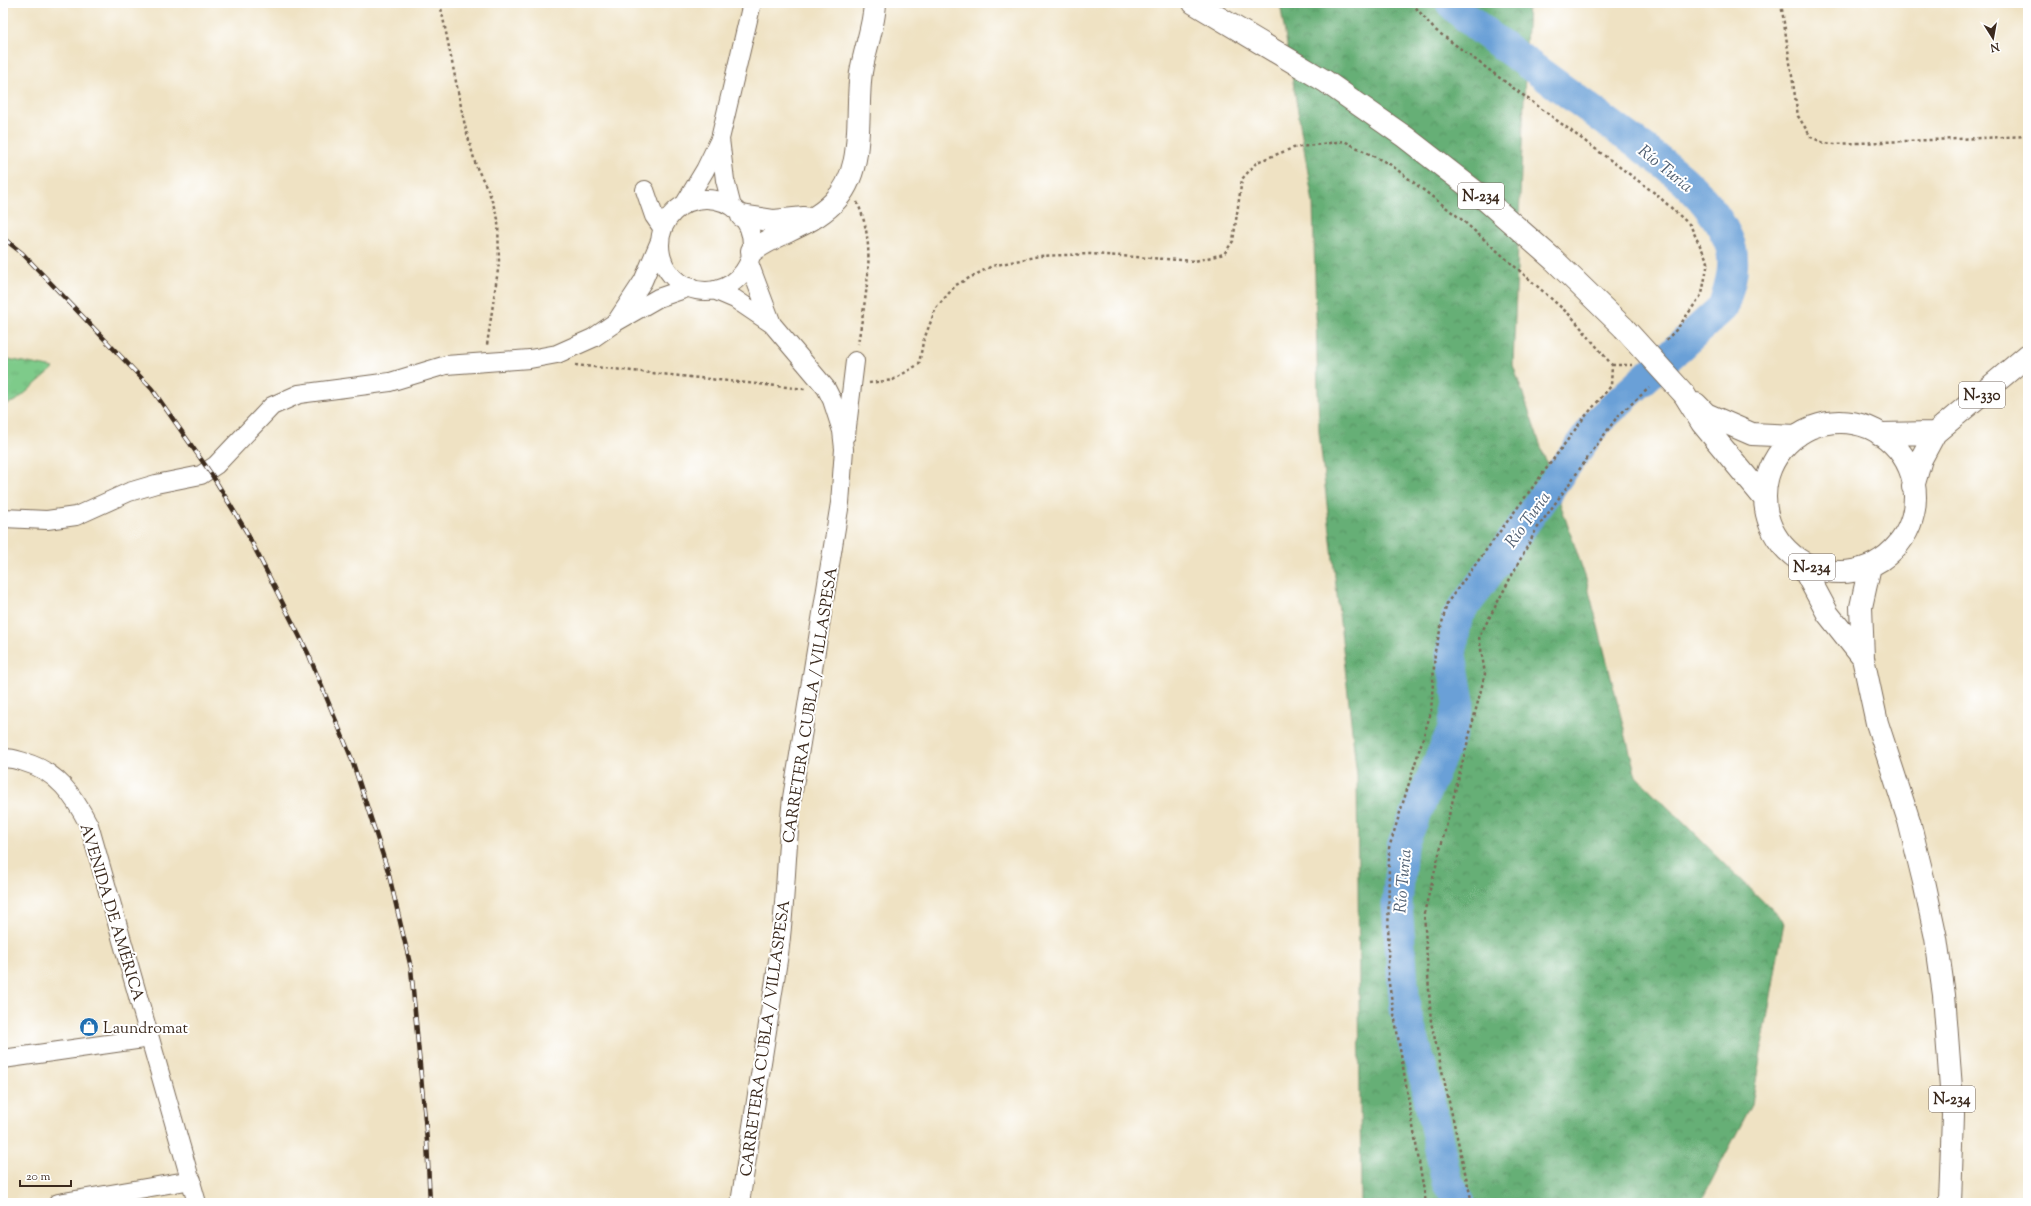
<svg xmlns="http://www.w3.org/2000/svg" width="2031" height="1206" font-family="'Sorts Mill Goudy',serif">
  <style>
    .forest { fill: url(#forest-crowns); stroke: #506c4a }
    .park { fill: url(#park-tufts); stroke: #5c7a54 }
    .lines { fill: none; stroke-linecap: round; stroke-linejoin: round }
    .river { stroke: #6aa0d7; stroke-width: 31 }
    .minor-casing { stroke: #7a6a58; stroke-width: 20 }
    .highway-casing { stroke: #7a6a58; stroke-width: 24 }
    .path { stroke: #7a6a58; stroke-width: 2.5; stroke-dasharray: 3 3; stroke-linecap: butt }
    .minor { stroke: #fff; stroke-width: 18 }
    .highway { stroke: #fff; stroke-width: 22 }
    .rail-casing { stroke: #3b2a1e; stroke-width: 4.5 }
    .rail { stroke: #fff; stroke-width: 3; stroke-dasharray: 9; stroke-linecap: butt }
    .highway-bridge-casing { stroke: #7a6a58; stroke-width: 24; stroke-linecap: butt }
    .highway-bridge { stroke: #fff; stroke-width: 22 }
    .labels { text-anchor: middle; stroke-width: 4; stroke-linejoin: round; paint-order: stroke }
    .shield { fill: #fff; stroke: #766a62; stroke-width: 1 }
    .shield-label { font-size: 15px; font-weight: bold; fill: #3b2a1e }
    .street-label { font-size: 16px; fill: #3b2a1e; stroke: #fff }
    .poi-label { font-size: 16px; fill: #3b2a1e; stroke: #fff; text-anchor: start }
    .water-label { font-size: 17px; font-style: italic; fill: #505f71; stroke: #fff }
  </style>
  <defs>
    <pattern id="forest-crowns" width="20" height="18" patternUnits="userSpaceOnUse"><rect width="20" height="18" fill="#66af76"/><path d="M2 6a3 3 0 1 1 6 0M12 15a3 3 0 1 1 6 0" fill="none" stroke="#558f60"/></pattern>
    <pattern id="park-tufts" width="24" height="20" patternUnits="userSpaceOnUse"><rect width="24" height="20" fill="#7ecb8a"/><path d="M3 7l-1-3M5 7V3M7 7l1-3M15 17l-1-3M17 17v-4M19 17l1-3" fill="none" stroke="#6eae77"/></pattern>
  </defs>
  <rect width="100%" height="100%" fill="#fff"/>
  <filter id="ink" filterUnits="userSpaceOnUse"><feTurbulence type="fractalNoise" baseFrequency=".025" numOctaves="2"/><feDisplacementMap in="SourceGraphic" scale="8" xChannelSelector="R" yChannelSelector="G"/><feConvolveMatrix kernelMatrix="1 2 1 2 8 2 1 2 1" color-interpolation-filters="sRGB"/></filter>
  <filter id="wash" filterUnits="userSpaceOnUse"><feTurbulence type="fractalNoise" baseFrequency=".012" numOctaves="4" result="noise"/><feDisplacementMap in="SourceGraphic" scale="16" xChannelSelector="R" yChannelSelector="G"/><feGaussianBlur stdDeviation="0.9" result="paint"/><feColorMatrix in="noise" values="0 0 0 0 0 0 0 0 0 0 0 0 0 0 0 0 0 1.4 0 .05"/><feComposite in="paint" operator="in"/></filter>
  <g filter="url(#wash)">
    <rect width="100%" height="100%" fill="#efe2c3"/>
    <path class="forest" d="M 1280,3 L 1528,3 L 1513,365 L 1586,579 L 1636,776 L 1784,922 L 1752,1104 L 1700,1203 L 1361,1203 L 1357,776 L 1319,432 L 1313,203 Z"/>
    <path class="park" d="M 3,358 L 54,368 L 16,401 L 3,405 Z"/>
    <g class="lines">
      <path class="river" d="M 1451,3 C 1473,25 1499,43 1524,61 C 1557,85 1590,109 1622,133 C 1663,162 1707,192 1728,239 C 1738,261 1730,285 1723,307 L 1598,421 L 1457,617 L 1451,655 L 1459,701 L 1452,731 L 1402,846 L 1397,905 L 1405,1009 L 1425,1080 L 1447,1182 L 1460,1203"/>
    </g>
  </g>
  <g filter="url(#ink)">
    <g class="lines">
      <defs>
        <path id="minor" d="M 720,139 L 725,180 L 732,207
          M 645,190 L 654,216 L 663,229
          M660 245a46 46 0 1 1 92 0a46 46 0 1 1-92 0Z
          M 684,205 L 705,170 L 720,139 L 752,3
          M 749,263 L 772,324
          M 714,290 L 735,299 L 772,324 L 826,388 L 832,400 L 842,431 L 844,449 L 840,503 L 792,798 C 786,850 786,902 779,954 L 740,1203
          M 618,319 L 643,281 L 660,241
          M 846,435 L 855,361
          M 3,518 L 47,520 L 76,516 L 129,492 L 156,484 L 201,475 L 216,465 L 272,406 L 299,394 L 390,382 L 446,365 L 530,359 L 557,354 L 593,338 L 616,322 L 658,298 L 690,287
          M 3,759 C 10,757 17,760 24,762 C 57,771 74,796 89,825 L 197,1203
          M 3,1059 L 150,1038
          M 58,1203 L 192,1180"/>
        <path id="highway" d="M 1194,3 L 1325,81 L 1405,137 L 1481,196 L 1554,260 L 1624,328
          M 742,216 L 774,221 L 804,218
          M 752,251 C 778,232 810,226 833,203 C 867,170 855,114 861,72 C 865,48 874,27 875,3
          M 1684,394 L 1702,423 L 1765,499
          M 1696,404 L 1706,414 L 1752,434 L 1797,436
          M1765 497a75 75 0 1 1 150 0a75 75 0 1 1-150 0Z
          M 1880,434 L 1935,433
          M 1913,487 L 1921,459 L 1935,433 L 2028,355
          M 1799,560 L 1828,614 L 1863,658
          M 1870,566 L 1861,607 L 1863,658 L 1877,723 L 1909,821 L 1924,882 L 1936,938 L 1944,995 L 1953,1115 L 1950,1203"/>
      </defs>
      <use href="#minor" class="minor-casing"/>
      <use href="#highway" class="highway-casing"/>
      <path class="path" d="M 440,3 L 465,126 L 476,166 L 489,192 L 498,219 L 499,263 L 487,345
        M 1412,3 L 1434,29 L 1656,194 L 1690,225 L 1708,262 L 1702,294 L 1677,329 L 1666,340
        M 1781,3 L 1798,116 L 1811,137 L 1824,143 L 1835,144 L 2028,136
        M 857,202 C 878,246 865,298 858,344
        M 575,365 L 805,389
        M 1612,365 L 1632,365
        M 869,383 L 893,380 L 919,364 L 923,342 L 936,308 L 956,285 L 992,266 L 1039,256 L 1091,254 L 1195,261 L 1224,254 L 1233,241 L 1242,179 L 1257,162 L 1293,148 L 1344,141 L 1391,165 L 1461,219 L 1572,317 L 1612,365 L 1611,386 L 1583,419 L 1447,603 L 1435,651 L 1431,712 L 1389,848 L 1388,978 L 1426,1203
        M 1472,1203 L 1431,1022 L 1424,913 L 1485,674 L 1479,637 L 1536,530 L 1617,417 L 1649,388"/>
      <use href="#minor" class="minor"/>
      <use href="#highway" class="highway"/>
      <defs>
        <path id="rail" d="M 3,238 L 22,253 L 152,389 L 212,475 L 246,531 L 308,653 L 351,757 L 388,871 L 411,968 L 427,1141 L 430,1203"/>
      </defs>
      <use href="#rail" class="rail-casing"/>
      <use href="#rail" class="rail"/>
      <defs>
        <path id="highway-bridge" d="M 1624,328 L 1684,394"/>
      </defs>
      <use href="#highway-bridge" class="highway-bridge-casing"/>
      <use href="#highway-bridge" class="highway-bridge"/>
    </g>
  </g>
  <defs>
    <symbol id="shop-disc" viewBox="-11 -11 22 22"><circle r="9.5" fill="#1f6fb2" stroke="#fff"/><path d="M-5-2.5h2.3a2.7 3.5 0 0 1 5.4 0H5L5.5 6h-11ZM-1.5-2.5h3a1.5 2.3 0 0 0-3 0Z" fill="#fff"/></symbol>
  </defs>
  <g fill-rule="evenodd">
    <use href="#shop-disc" x="78" y="1016" width="22" height="22"/>
  </g>
  <g class="labels">
    <g class="shield">
      <rect x="1458" y="183" width="46" height="26" rx="3"/>
      <rect x="1959" y="382" width="46" height="26" rx="3"/>
      <rect x="1789" y="554" width="46" height="26" rx="3"/>
      <rect x="1929" y="1086" width="46" height="26" rx="3"/>
    </g>
    <g class="shield-label">
      <text x="1481" y="201">N-234</text>
      <text x="1982" y="400">N-330</text>
      <text x="1812" y="572">N-234</text>
      <text x="1952" y="1104">N-234</text>
    </g>
    <g class="street-label">
      <text transform="translate(809 705) rotate(-81)" y="6">CARRETERA CUBLA / VILLASPESA</text>
      <text transform="translate(113 912) rotate(73)" y="6">AVENIDA DE AMÉRICA</text>
      <text transform="translate(764 1038) rotate(-82)" y="6">CARRETERA CUBLA / VILLASPESA</text>
    </g>
    <g class="poi-label">
      <text x="103" y="1033">Laundromat</text>
    </g>
    <g class="water-label">
      <text transform="translate(1666 168) rotate(39)" y="6">Río Turia</text>
      <text transform="translate(1527 519) rotate(-54)" y="6">Río Turia</text>
      <text transform="translate(1402 881) rotate(-85)" y="6">Río Turia</text>
    </g>
  </g>
  <rect width="2031" height="1206" fill="none" stroke="#fff" stroke-width="16"/>
  <g transform="translate(1993 38) rotate(169)" stroke="#ffffff" stroke-width="3" paint-order="stroke">
  <path d="M0-3L7 15L0 10L-7 15Z" fill="#3b2a1e"/>
  <text y="-6" font-size="11" font-weight="bold" text-anchor="middle" fill="#3b2a1e">N</text>
  </g>
  <path d="M20 1180v6h51v-6" fill="none" stroke="#3b2a1e" stroke-width="2"/>
  <text x="26" y="1180" font-size="12" fill="#3b2a1e" stroke="#ffffff" stroke-width="3" paint-order="stroke">20 m</text>
</svg>
